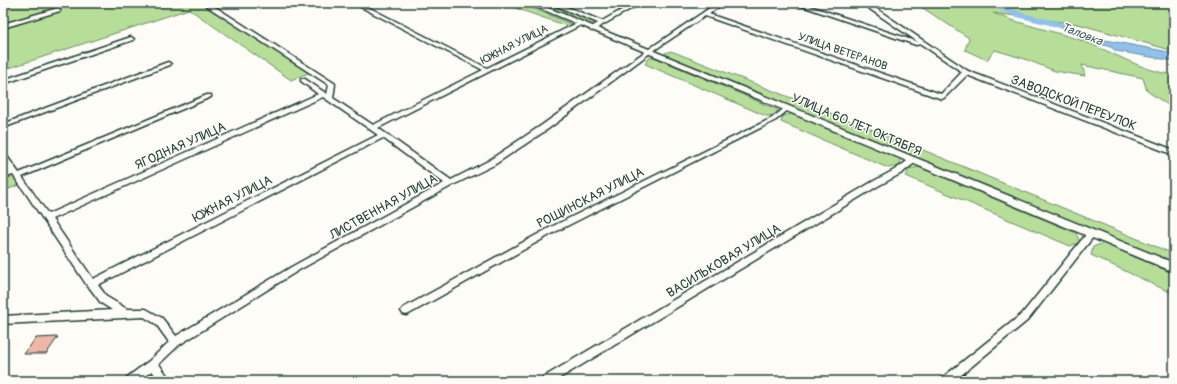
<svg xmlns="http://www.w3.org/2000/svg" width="1177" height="384" font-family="Pangolin,sans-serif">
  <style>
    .green { fill: #b7de99; stroke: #6b8e66 }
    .water { fill: #90c1ec; stroke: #638ca2 }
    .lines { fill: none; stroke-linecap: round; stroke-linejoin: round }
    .river { fill: #90c1ec; fill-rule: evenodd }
    .building { fill: #f0b7a7; stroke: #1f3d34 }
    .minor-casing { stroke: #1f3d34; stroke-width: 3 }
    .tertiary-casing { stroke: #1f3d34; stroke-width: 3 }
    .minor { fill: #fdfcf7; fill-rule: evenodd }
    .tertiary { fill: #fdfcf7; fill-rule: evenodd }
    .labels { text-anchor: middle; stroke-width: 3; stroke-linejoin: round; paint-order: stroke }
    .far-street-label { font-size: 11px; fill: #1f3d34; stroke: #fdfcf7 }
    .far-water-label { font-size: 12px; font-style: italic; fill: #3b5e62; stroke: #fdfcf7 }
    .street-label { font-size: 13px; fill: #1f3d34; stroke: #fdfcf7 }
  </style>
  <rect width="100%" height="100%" fill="#fdfcf7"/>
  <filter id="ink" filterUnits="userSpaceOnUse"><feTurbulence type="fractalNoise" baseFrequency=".025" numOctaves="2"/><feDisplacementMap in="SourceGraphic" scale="8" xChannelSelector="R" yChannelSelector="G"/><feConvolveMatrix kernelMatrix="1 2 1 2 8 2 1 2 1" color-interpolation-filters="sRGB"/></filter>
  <g filter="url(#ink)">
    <path class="green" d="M 3,3 L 204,3 L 311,72 L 291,80 L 189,9 L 3,70 Z
      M 501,3 L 520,3 L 571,24 L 570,27 Z
      M 534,3 L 551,3 L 599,24 L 597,27 L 591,27 Z
      M 915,3 L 1174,3 L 1174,51 L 1078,24 L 993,13 C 1022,25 1054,31 1083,41 C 1113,52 1142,71 1174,75 L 1174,109 L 1147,91 L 1143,78 L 1082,65 L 1085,76 L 1055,71 L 1025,59 L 995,50 L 987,60 L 965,50 L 969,38 Z
      M 671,51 L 899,140 L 1174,254 L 1174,266 L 665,56 L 665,53 Z
      M 654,57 L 778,110 L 775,115 L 766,116 L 645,64 L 649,58 Z
      M 791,114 L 901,159 L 900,166 L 888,168 L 781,122 L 783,116 Z
      M 3,160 L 22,184 L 6,190 L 3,187 Z
      M 918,167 L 1076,233 L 1080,242 L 1070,246 L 906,176 L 909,169 Z
      M 1103,243 L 1174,274 L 1174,294 L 1091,255 L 1093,247 Z"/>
    <path class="water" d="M 1051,21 L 1071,26 L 1100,39 L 1174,53 L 1174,61 L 1116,51 L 1111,47 L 1081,39 L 1074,33 L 1047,22 Z"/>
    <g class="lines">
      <path class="river" d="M 986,3 L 999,3 L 1023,13 L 1068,24 L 1070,26 L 1065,29 L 1017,17 L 988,5 Z"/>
    </g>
    <path class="building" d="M 58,337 L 46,354 L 24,354 L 36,338 Z"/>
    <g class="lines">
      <defs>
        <path id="minor" d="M 205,3 L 209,3 L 334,83 L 335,84 L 333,98 L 373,125 L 483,70 L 353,3 L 360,3 L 487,68 L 577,23 L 581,23 L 581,25 L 378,128 L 451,180 L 488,161 L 542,125 L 646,51 L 717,3 L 724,3 L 709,14 L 941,94 L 962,72 L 921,44 L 916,45 L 793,3 L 801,3 L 918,42 L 861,3 L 868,3 L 968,71 L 1174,150 L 1174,155 L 967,75 L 944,98 L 942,99 L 705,16 L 650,53 L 548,129 L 494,165 L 453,185 L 299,270 L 179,345 L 159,364 L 171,381 L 160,381 L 152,371 L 138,381 L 125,381 L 126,378 L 149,361 L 169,342 L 156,324 L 144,317 L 3,324 L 3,316 L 112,310 L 101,303 L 89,287 L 88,287 L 27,195 L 13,175 L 3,178 L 3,173 L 9,171 L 3,162 L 3,155 L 6,155 L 19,173 L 207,95 L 211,95 L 211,97 L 22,177 L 48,214 L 318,94 L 301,81 L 301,79 L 305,79 L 327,94 L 329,85 L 205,5 ZM 323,97 L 378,135 L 93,279 L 52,219 ZM 383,138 L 444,183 L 293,266 L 176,336 L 162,318 L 146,309 L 127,309 L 107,297 L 98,285 Z
          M 549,3 L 557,3 L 602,21 L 634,3 L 641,3 L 592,31 L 590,30 L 590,28 L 598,23 Z
          M 58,8 L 60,9 L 60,11 L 3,28 L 3,24 Z
          M 131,37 L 134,39 L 133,40 L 3,84 L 3,80 Z
          M 168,62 L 171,64 L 170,65 L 3,128 L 3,124 Z
          M 786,107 L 789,109 L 788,110 L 776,120 L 557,231 L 409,314 L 406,315 L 403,314 L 401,311 L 403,308 L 551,227 L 772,118 Z
          M 910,159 L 913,159 L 917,161 L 902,173 L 878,186 L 555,381 L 541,381 L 542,378 L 872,182 L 896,169 Z
          M 1091,231 L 1094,232 L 1095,234 L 1094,236 L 1028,320 L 954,381 L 941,381 L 942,378 L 1022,314 L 1088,232 Z"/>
        <path id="tertiary" d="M 527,3 L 536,3 L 1174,263 L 1174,272 Z"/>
      </defs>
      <use href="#minor" class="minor-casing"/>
      <use href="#tertiary" class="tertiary-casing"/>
      <use href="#minor" class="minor"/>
      <use href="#tertiary" class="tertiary"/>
    </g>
  </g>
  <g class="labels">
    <g class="far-street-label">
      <text transform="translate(514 44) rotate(-27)" y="4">ЮЖНАЯ УЛИЦА</text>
      <text transform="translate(843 51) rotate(19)" y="4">УЛИЦА ВЕТЕРАНОВ</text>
    </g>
    <g class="far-water-label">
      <text transform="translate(1082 34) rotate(21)" y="4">Таловка</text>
    </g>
    <g class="street-label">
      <text transform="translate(1074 102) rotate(21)" y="5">ЗАВОДСКОЙ ПЕРЕУЛОК</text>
      <text transform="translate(857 124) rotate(23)" y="5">УЛИЦА 60 ЛЕТ ОКТЯБРЯ</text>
      <text transform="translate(180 145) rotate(-24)" y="5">ЯГОДНАЯ УЛИЦА</text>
      <text transform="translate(590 197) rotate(-27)" y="5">РОЩИНСКАЯ УЛИЦА</text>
      <text transform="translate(232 198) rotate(-27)" y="5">ЮЖНАЯ УЛИЦА</text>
      <text transform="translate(383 206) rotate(-29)" y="5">ЛИСТВЕННАЯ УЛИЦА</text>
      <text transform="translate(723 260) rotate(-31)" y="5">ВАСИЛЬКОВАЯ УЛИЦА</text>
    </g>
  </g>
  <rect width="1177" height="384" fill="none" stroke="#fdfcf7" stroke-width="16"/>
  <rect x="8" y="8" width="1161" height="368" fill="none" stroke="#1f3d34" stroke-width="1.5" filter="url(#ink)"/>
</svg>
